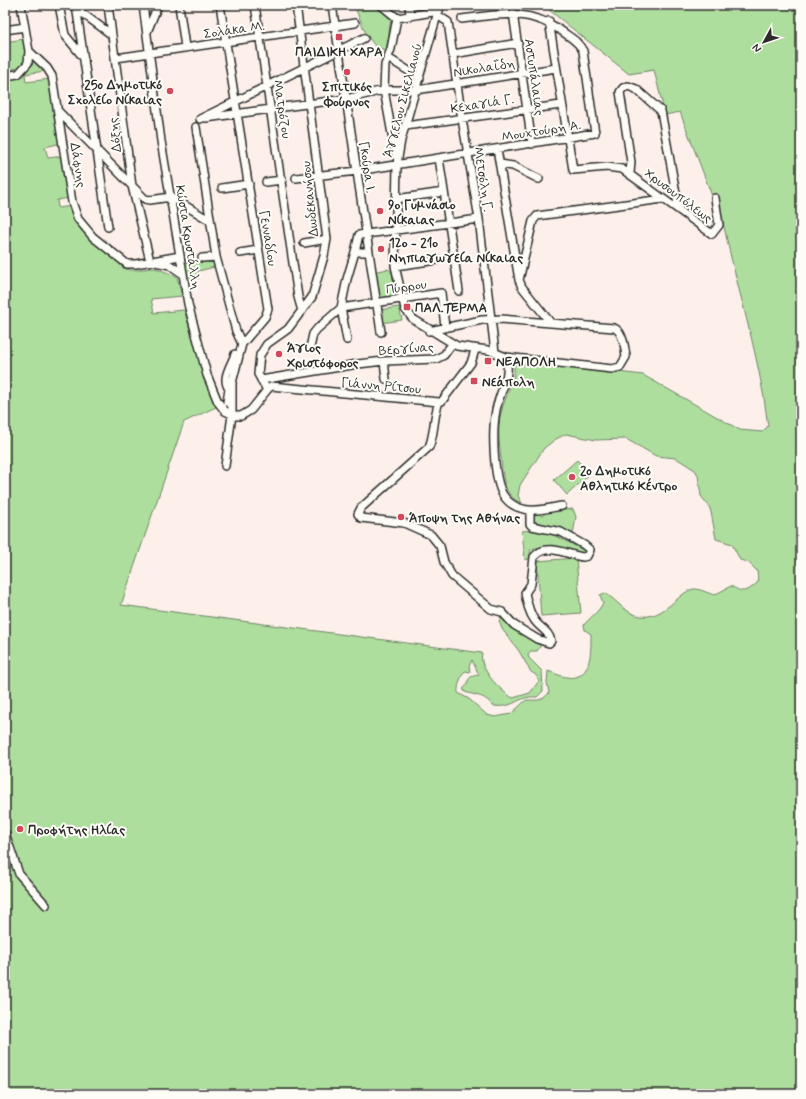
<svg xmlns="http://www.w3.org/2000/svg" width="806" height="1099" font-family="Mynerve,sans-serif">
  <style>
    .green { fill: #aede9e; stroke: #6c8464 }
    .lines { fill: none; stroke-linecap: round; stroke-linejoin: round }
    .minor-casing { stroke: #2b2b2b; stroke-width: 10 }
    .minor { stroke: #fdfcf7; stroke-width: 7 }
    .poi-dot { fill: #d1495b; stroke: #fdfcf7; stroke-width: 1.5 }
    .labels { text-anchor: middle; stroke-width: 4; stroke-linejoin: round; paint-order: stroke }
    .street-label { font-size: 13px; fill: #2b2b2b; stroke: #fdfcf7 }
    .poi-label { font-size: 13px; font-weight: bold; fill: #2b2b2b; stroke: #fdfcf7; text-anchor: start }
  </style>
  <rect width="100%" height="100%" fill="#fdf0eb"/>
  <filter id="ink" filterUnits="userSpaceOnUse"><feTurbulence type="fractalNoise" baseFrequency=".025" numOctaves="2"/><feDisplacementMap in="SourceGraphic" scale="8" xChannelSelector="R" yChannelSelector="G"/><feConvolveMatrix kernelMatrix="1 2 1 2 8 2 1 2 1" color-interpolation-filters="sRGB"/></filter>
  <g filter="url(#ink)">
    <path class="green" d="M 354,5 L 376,5 L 391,19 L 386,51 L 375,46 L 366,34 Z
      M 543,5 L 801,5 L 801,1094 L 5,1094 L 5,80 C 21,78 28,74 31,58 L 45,71 L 25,74 L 26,82 L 50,79 L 62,143 L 45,147 L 48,158 L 63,156 L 70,198 L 57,200 L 58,208 L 72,206 L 123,268 C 133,273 144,268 154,268 C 157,268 174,275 177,277 L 182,296 L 151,299 L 154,313 L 184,310 L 205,379 L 218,406 L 184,422 L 121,605 L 482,653 C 478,668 500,691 513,698 L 530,693 L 539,681 L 536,675 L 531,672 L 519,651 L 502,629 L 499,621 L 503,617 L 540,640 L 540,647 L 537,651 L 531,651 L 528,655 L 529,658 L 542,671 L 543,691 L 537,697 C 518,695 515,709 493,706 C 485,695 477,696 465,692 L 463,689 C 472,682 463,677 479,675 L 472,660 L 469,666 L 470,672 L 465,671 C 461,675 457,687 458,693 L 469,699 L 487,715 L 495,717 L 511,714 L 526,700 C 537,700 541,702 549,693 L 547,682 L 548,671 C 554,673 560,676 566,677 C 592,682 591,651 591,634 L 585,630 L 584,625 C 591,616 597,614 603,603 L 600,595 L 605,593 C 615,599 621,608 631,613 C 662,628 680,587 696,589 C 702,590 708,593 714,595 L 731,586 C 744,594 747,592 758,582 L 757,571 L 748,562 L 740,560 L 732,544 L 716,539 L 711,512 L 709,506 L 701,496 L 698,475 L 695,470 L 676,458 L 656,456 L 626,439 L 596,440 L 566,434 L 556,439 L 544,448 L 520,485 L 518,496 L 522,503 C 506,497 504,484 502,469 C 501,454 498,441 499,426 C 500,407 510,391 514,373 C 514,369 514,365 515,361 L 518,360 L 643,375 L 740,430 L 762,432 L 768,426 C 759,348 731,273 718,196 L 712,196 L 680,112 L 665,115 L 654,70 L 629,74 Z
      M 24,39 L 25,61 L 21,67 L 5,71 L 5,42 Z
      M 213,259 L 215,267 L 198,271 L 199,278 L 186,281 L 183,263 Z
      M 388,269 L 392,272 L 397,300 L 377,301 L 373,272 Z
      M 399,307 L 402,320 L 381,323 L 379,310 Z
      M 577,460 L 590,474 L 567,495 L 554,480 Z
      M 573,509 L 576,517 L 573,534 L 533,525 L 533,514 L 538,513 L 542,516 L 547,512 Z
      M 532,530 L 550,533 L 585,551 L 582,554 C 566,550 548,544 531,549 L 529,559 L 525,560 L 522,531 Z
      M 576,558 L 581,613 L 541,616 L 537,561 Z"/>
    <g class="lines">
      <defs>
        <path id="minor" d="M 59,5 L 65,35 L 83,57
          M 71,5 L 112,35
          M 76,5 L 108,227
          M 108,5 L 132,186 L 150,261 L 170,265 L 183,274
          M 143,5 L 161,141 L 188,304 L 207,375 L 218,402 L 225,411 L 236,416 L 241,416 L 251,410 L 267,390 L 271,386 L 439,402 L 442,401 L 471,363 L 475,350
          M 179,5 L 185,47
          M 220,5 L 268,309 L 265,317 L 242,344 L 232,383 L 232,415 L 225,466
          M 255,5 L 298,297 L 302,311
          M 332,5 L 381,332
          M 381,5 L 397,18 L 391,49 L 385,65 L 384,90 L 396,156
          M 409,5 L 410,15
          M 513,13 L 532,144
          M 437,15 L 448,22 L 462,119 L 479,219 L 495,352
          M 397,18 L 439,11
          M 549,21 L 573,170 L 607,167 L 622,169 L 712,234 L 719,225 L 715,198
          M 5,30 L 25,27
          M 147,32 L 158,5
          M 29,51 L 47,68 L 52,76 L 72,202 L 78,219 L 93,237 L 127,264 L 136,264 L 180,256
          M 453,54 L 518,43
          M 116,58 L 355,23
          M 388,58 L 420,78
          M 5,76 L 18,74 L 28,63 L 29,51 L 21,5
          M 283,107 L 346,99 L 384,90 L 416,90 L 556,68
          M 59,112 L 145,199 L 150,200 L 171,197 L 209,220
          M 206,118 L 271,109
          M 200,119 L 364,38
          M 405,126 L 561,105
          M 196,127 L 216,257 L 236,331 L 242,344
          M 497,149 L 519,280 L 522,287 L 550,322
          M 439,158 L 459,291
          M 500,164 L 513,166 L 539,179
          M 630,173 L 631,162 L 620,92 L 623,88 L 628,86 L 636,89 L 661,111 L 679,210
          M 296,178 L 357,171 L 595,133 L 583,51 C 579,42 571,38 563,32 C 529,8 500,14 462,19
          M 266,182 L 282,180
          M 222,188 L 249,184
          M 396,199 L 444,192
          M 304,243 L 327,239
          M 355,252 L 359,235 L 479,219
          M 240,253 L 258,250
          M 202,258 L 216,257
          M 395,266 L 437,260
          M 519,280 L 533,221 L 537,216 L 663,199
          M 429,331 L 482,320 L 501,319 L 614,328 C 623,331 625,348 626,357 L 620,367 L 612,369 L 506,357 L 488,350 L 457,346 L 413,319 L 405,309 L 395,266 L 397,164 L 401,140 L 440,5
          M 347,340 L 341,308 L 347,279 L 355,252 L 368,252
          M 310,348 L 313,334 L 317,329 L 341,308 L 441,293 L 445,327
          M 506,357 C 511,379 500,389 496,410 C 492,430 493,477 503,495 C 507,501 513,506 520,508 C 532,513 549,508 562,506
          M 384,361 L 386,379
          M 261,380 L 358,364 L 384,361 L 436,359 L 444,355 L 452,344
          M 267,390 L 258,374 L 260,355 L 267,344 L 288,329 L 312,297 L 324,256 L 327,239 L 296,5
          M 439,402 C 433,417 435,433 429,447 L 361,508 L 358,514 L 361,518 L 404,523 L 431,535 L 440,546 L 444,562 L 452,576 L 491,609 L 502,612 L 514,625 L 537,639 L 549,643 L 551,641 C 549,631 541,629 535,621 C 529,613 527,603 525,593 L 531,584 L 534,557 C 546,542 568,555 583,557 L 587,556 L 590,550 L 584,545 L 561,532 L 532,526 L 530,524 L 530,511
          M 232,405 L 227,402 L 229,389 C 221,378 231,366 235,354
          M 5,833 L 19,874 L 46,905"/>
      </defs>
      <use href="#minor" class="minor-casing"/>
      <use href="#minor" class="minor"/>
    </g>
  </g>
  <g class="poi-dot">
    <rect x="335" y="33" width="8" height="8" rx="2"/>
    <circle cx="347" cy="72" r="4"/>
    <circle cx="170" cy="91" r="4"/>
    <circle cx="380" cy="211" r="4"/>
    <circle cx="381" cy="249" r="4"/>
    <rect x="403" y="303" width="8" height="8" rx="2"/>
    <circle cx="279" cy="354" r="4"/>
    <rect x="484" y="357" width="8" height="8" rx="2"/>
    <rect x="470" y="377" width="8" height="8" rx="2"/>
    <circle cx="572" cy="477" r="4"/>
    <circle cx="401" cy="517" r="4"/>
    <circle cx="20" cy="829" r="4"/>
  </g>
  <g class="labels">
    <g class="street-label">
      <text transform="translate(234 29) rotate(-8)" y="5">Σολάκα Μ.</text>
      <text transform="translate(484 67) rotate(-9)" y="5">Νικολαΐδη</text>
      <text transform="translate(535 77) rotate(82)" y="5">Αστυπάλαιας</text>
      <text transform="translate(402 100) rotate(-75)" y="5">Άγγελου Σικελιανού</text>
      <text transform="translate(482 103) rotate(-9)" y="5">Κεχαγιά Γ.</text>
      <text transform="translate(283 109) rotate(81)" y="5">Ματρόζου</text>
      <text transform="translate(541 130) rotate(-9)" y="5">Μουχτούρη Α.</text>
      <text transform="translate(114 135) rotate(-97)" y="5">Δόξης</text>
      <text transform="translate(79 165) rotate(81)" y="5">Δάφνης</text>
      <text transform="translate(368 167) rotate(82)" y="5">Γκούρα Ι.</text>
      <text transform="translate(484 179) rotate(81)" y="5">Μετσόλη Γ.</text>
      <text transform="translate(679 195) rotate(37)" y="5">Χρυσουπόλεως</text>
      <text transform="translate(309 199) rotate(-96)" y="5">Δωδεκανήσου</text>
      <text transform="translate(189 237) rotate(81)" y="5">Κώστα Κρυστάλλη</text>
      <text transform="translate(269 238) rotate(81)" y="5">Γενναδίου</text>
      <text transform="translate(406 286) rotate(-8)" y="5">Πύρρου</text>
      <text transform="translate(406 348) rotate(-4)" y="5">Βεργίνας</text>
      <text transform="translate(381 385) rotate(5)" y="5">Γιάννη Ρίτσου</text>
    </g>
    <g class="poi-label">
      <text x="339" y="56" text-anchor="middle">ΠΑΙΔΙΚΗ ΧΑΡΑ</text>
      <text x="162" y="89" text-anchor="end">25o Δημοτικό<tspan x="162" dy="15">Σχολείο Νίκαιας</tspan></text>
      <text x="347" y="91" text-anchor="middle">Σπιτικός<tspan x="347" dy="15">Φούρνος</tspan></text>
      <text x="388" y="209">9ο Γυμνάσιο<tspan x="388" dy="15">Νίκαιας</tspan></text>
      <text x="389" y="247">12ο - 21ο<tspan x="389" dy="15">Νηπιαγωγεία Νίκαιας</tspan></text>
      <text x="415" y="312">ΠΑΛ.ΤΕΡΜΑ</text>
      <text x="287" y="352">Άγιος<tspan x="287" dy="15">Χριστόφορος</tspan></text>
      <text x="496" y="366">ΝΕΑΠΟΛΗ</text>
      <text x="482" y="386">Νεάπολη</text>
      <text x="580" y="475">2o Δημοτικό<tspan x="580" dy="15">Αθλητικό Κέντρο</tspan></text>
      <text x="409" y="522">Άποψη της Αθήνας</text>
      <text x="28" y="834">Προφήτης Ηλίας</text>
    </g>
  </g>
  <rect width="806" height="1099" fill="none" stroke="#fdfcf7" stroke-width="20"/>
  <rect x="10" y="10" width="786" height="1079" fill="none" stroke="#2b2b2b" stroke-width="1.5" filter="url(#ink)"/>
  <g transform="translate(764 42) rotate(230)" stroke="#fdfcf7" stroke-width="3" paint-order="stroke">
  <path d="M0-3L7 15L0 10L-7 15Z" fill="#2b2b2b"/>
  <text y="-6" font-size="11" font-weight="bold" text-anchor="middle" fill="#2b2b2b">N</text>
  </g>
</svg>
